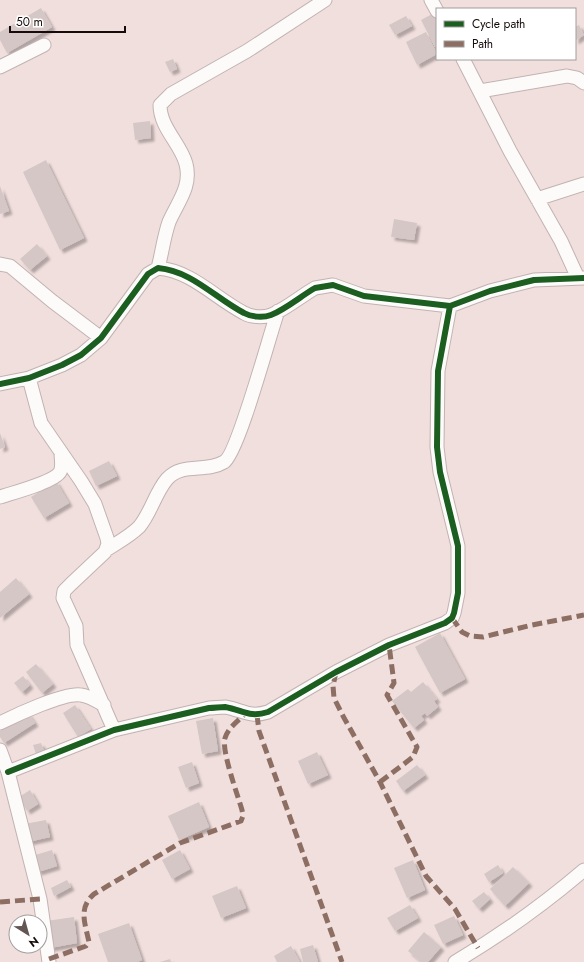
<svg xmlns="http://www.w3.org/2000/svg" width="584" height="962" font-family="Jost,sans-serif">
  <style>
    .building { fill: #d5c7c5; filter: url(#shadow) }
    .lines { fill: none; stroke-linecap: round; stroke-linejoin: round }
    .street-casing { stroke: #c1b3b2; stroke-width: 15 }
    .street { stroke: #fdfafa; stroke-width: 13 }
    .quiet { stroke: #8d6e63; stroke-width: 5; stroke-dasharray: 10 5; stroke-linecap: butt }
    .cycleway-casing { stroke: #fff; stroke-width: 8 }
    .cycleway { stroke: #1b5e20; stroke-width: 6 }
  </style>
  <defs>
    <filter id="shadow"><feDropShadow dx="3.5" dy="3.5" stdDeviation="1" flood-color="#0004"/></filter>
  </defs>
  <rect width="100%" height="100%" fill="#f1dfdd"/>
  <path class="building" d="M 41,8 L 52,27 L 7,53 L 0,40 L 0,32 Z
    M 434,13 L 437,19 L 437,46 L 435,47 L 421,20 Z
    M 406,16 L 412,26 L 395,35 L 389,25 Z
    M 579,25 L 584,35 L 575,41 L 575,27 Z
    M 426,32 L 437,54 L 417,65 L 406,42 Z
    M 173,59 L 177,69 L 170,72 L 165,62 Z
    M 150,121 L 151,138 L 135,140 L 133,123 Z
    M 46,160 L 84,238 L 60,250 L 23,172 Z
    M 0,186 L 9,211 L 0,214 Z
    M 394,219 L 417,223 L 414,240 L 391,237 Z
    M 37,244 L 47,256 L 30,270 L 20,259 Z
    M 0,433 L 5,447 L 0,449 Z
    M 109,461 L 117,476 L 96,486 L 89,471 Z
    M 56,481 L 69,503 L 44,518 L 31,497 Z
    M 16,578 L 29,594 L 0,618 L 0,592 Z
    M 440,633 L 465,679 L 440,693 L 415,647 Z
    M 36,664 L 53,684 L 42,693 L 26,672 Z
    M 23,676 L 30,685 L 22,692 L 14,683 Z
    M 423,682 L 437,699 L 434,701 L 438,707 L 427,716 L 425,713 L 421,716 L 424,720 L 414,728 L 392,701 L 408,689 L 411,692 Z
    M 75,705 L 91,729 L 78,737 L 63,713 Z
    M 28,713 L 35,723 L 4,743 L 0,737 L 0,731 Z
    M 213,718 L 218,751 L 202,754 L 196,721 Z
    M 41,743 L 44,751 L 36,754 L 33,745 Z
    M 317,752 L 328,775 L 308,784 L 298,761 Z
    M 192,762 L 199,783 L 186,788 L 178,767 Z
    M 417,765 L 425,775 L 403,791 L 396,781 Z
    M 30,790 L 38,804 L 27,811 L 19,797 Z
    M 199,802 L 209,827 L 179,840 L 168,816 Z
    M 46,820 L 50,837 L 28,842 L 24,824 Z
    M 52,850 L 57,866 L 38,872 L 32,856 Z
    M 180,850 L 190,869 L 172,879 L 162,860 Z
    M 413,860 L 425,890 L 407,898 L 394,868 Z
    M 498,865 L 503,873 L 489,882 L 484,874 Z
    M 513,867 L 529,883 L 505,906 L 490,889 Z
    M 67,880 L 71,887 L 54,896 L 51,888 Z
    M 237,886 L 246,908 L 221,918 L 212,896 Z
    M 484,892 L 490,899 L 479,909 L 472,901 Z
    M 410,905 L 418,918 L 395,931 L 387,918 Z
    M 454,916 L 463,935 L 443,944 L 434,925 Z
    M 74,917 L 77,943 L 50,948 L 46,921 Z
    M 129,923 L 142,960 L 137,962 L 108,962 L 98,934 Z
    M 424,932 L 441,947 L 428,962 L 421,962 L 408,951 Z
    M 313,945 L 318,962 L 303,962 L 300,949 Z
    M 291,946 L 300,962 L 277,962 L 274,956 Z
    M 170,959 L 171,962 L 160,962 Z"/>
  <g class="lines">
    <defs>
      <path id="street" d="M 431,0 L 437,11
        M 463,59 L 510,151 L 561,241 L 578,278
        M 0,67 L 44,45
        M 480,91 L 567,76 L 577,78 L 584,83
        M 537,199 L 584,184
        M 0,264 L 10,266 L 52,301 L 101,338
        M 158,268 C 162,253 164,236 169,222 C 177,203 192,187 186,164 C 181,144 160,128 160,105 L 171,94 L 247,51 L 325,0
        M 29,378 L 41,423 L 81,481 L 95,504 L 107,538 L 108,544 L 105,552 L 71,584 L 64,591 L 63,598 L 76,626 L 77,645 L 114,730
        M 0,384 L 29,378 L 62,365 L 81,355 L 101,338 L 148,274 L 158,268 C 192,271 215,298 244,313 C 251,317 263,318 271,315 C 286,309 301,296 315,288 L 333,285 L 364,296 L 450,306 L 490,291 L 534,280 L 584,278
        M 0,497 C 12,493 54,482 60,472 C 63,467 61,459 61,453
        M 106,550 C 117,543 130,536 139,527 C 151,513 155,493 167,479 C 182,462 206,473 224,462 C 238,454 270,333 278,311
        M 0,723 C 16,715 65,692 81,695 C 89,696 97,701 104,705
        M 0,750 L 8,772 L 40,899 L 49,962
        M 8,772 L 114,730 L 209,708 C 214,708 220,707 225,707 C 243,710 249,718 268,712 L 336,672 L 389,645 L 445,623 L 452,618 L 454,613 L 458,593 L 458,546 L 440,472 L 437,447 L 438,371 L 450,306
        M 455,962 C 501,935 543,905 584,870"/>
    </defs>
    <use href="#street" class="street-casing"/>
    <use href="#street" class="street"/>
    <path class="quiet" d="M 452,618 L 462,632 L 470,636 L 483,637 L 532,625 L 584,615
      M 336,672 L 333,686 L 334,698 L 343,716 L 380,782 L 426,876 L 455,909 L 478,948
      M 257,715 L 259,731 L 342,962
      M 380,782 L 413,757 L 417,747 L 387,695 L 394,683 L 389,645
      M 0,902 L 40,899
      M 49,959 L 86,946 L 89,942 C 85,923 78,908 94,894 L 180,843 L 241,821 L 243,816 L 242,810 C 238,796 221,750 225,738 C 228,728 238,721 245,714"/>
    <defs>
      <path id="cycleway" d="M 0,384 L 29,378 L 62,365 L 81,355 L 101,338 L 148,274 L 158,268 C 192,271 215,298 244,313 C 251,317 263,318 271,315 C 286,309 301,296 315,288 L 333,285 L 364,296 L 450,306 L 490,291 L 534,280 L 584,278
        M 8,772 L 114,730 L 209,708 C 214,708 220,707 225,707 C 243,710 249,718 268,712 L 336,672 L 389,645 L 445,623 L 452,618 L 454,613 L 458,593 L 458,546 L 440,472 L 437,447 L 438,371 L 450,306"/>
    </defs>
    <use href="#cycleway" class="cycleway-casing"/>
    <use href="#cycleway" class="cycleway"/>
  </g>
  <rect x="436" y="8" width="140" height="52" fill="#ffffff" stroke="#a29d9d"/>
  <rect x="444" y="21" width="20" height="6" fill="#1b5e20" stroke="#a29d9d"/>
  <text x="472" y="28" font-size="12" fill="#160b0a">Cycle path</text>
  <rect x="444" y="41" width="20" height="6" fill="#8d6e63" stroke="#a29d9d"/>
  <text x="472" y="48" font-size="12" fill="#160b0a">Path</text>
  <g transform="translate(28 934) rotate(143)"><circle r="19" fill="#ffffff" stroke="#a29d9d"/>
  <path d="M0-3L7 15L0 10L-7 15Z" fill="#635554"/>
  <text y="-6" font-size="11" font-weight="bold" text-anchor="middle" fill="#160b0a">N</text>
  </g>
  <path d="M10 26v6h115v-6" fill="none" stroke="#160b0a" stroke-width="2"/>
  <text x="16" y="26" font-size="12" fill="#160b0a" stroke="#ffffff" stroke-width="3" paint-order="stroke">50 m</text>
</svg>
